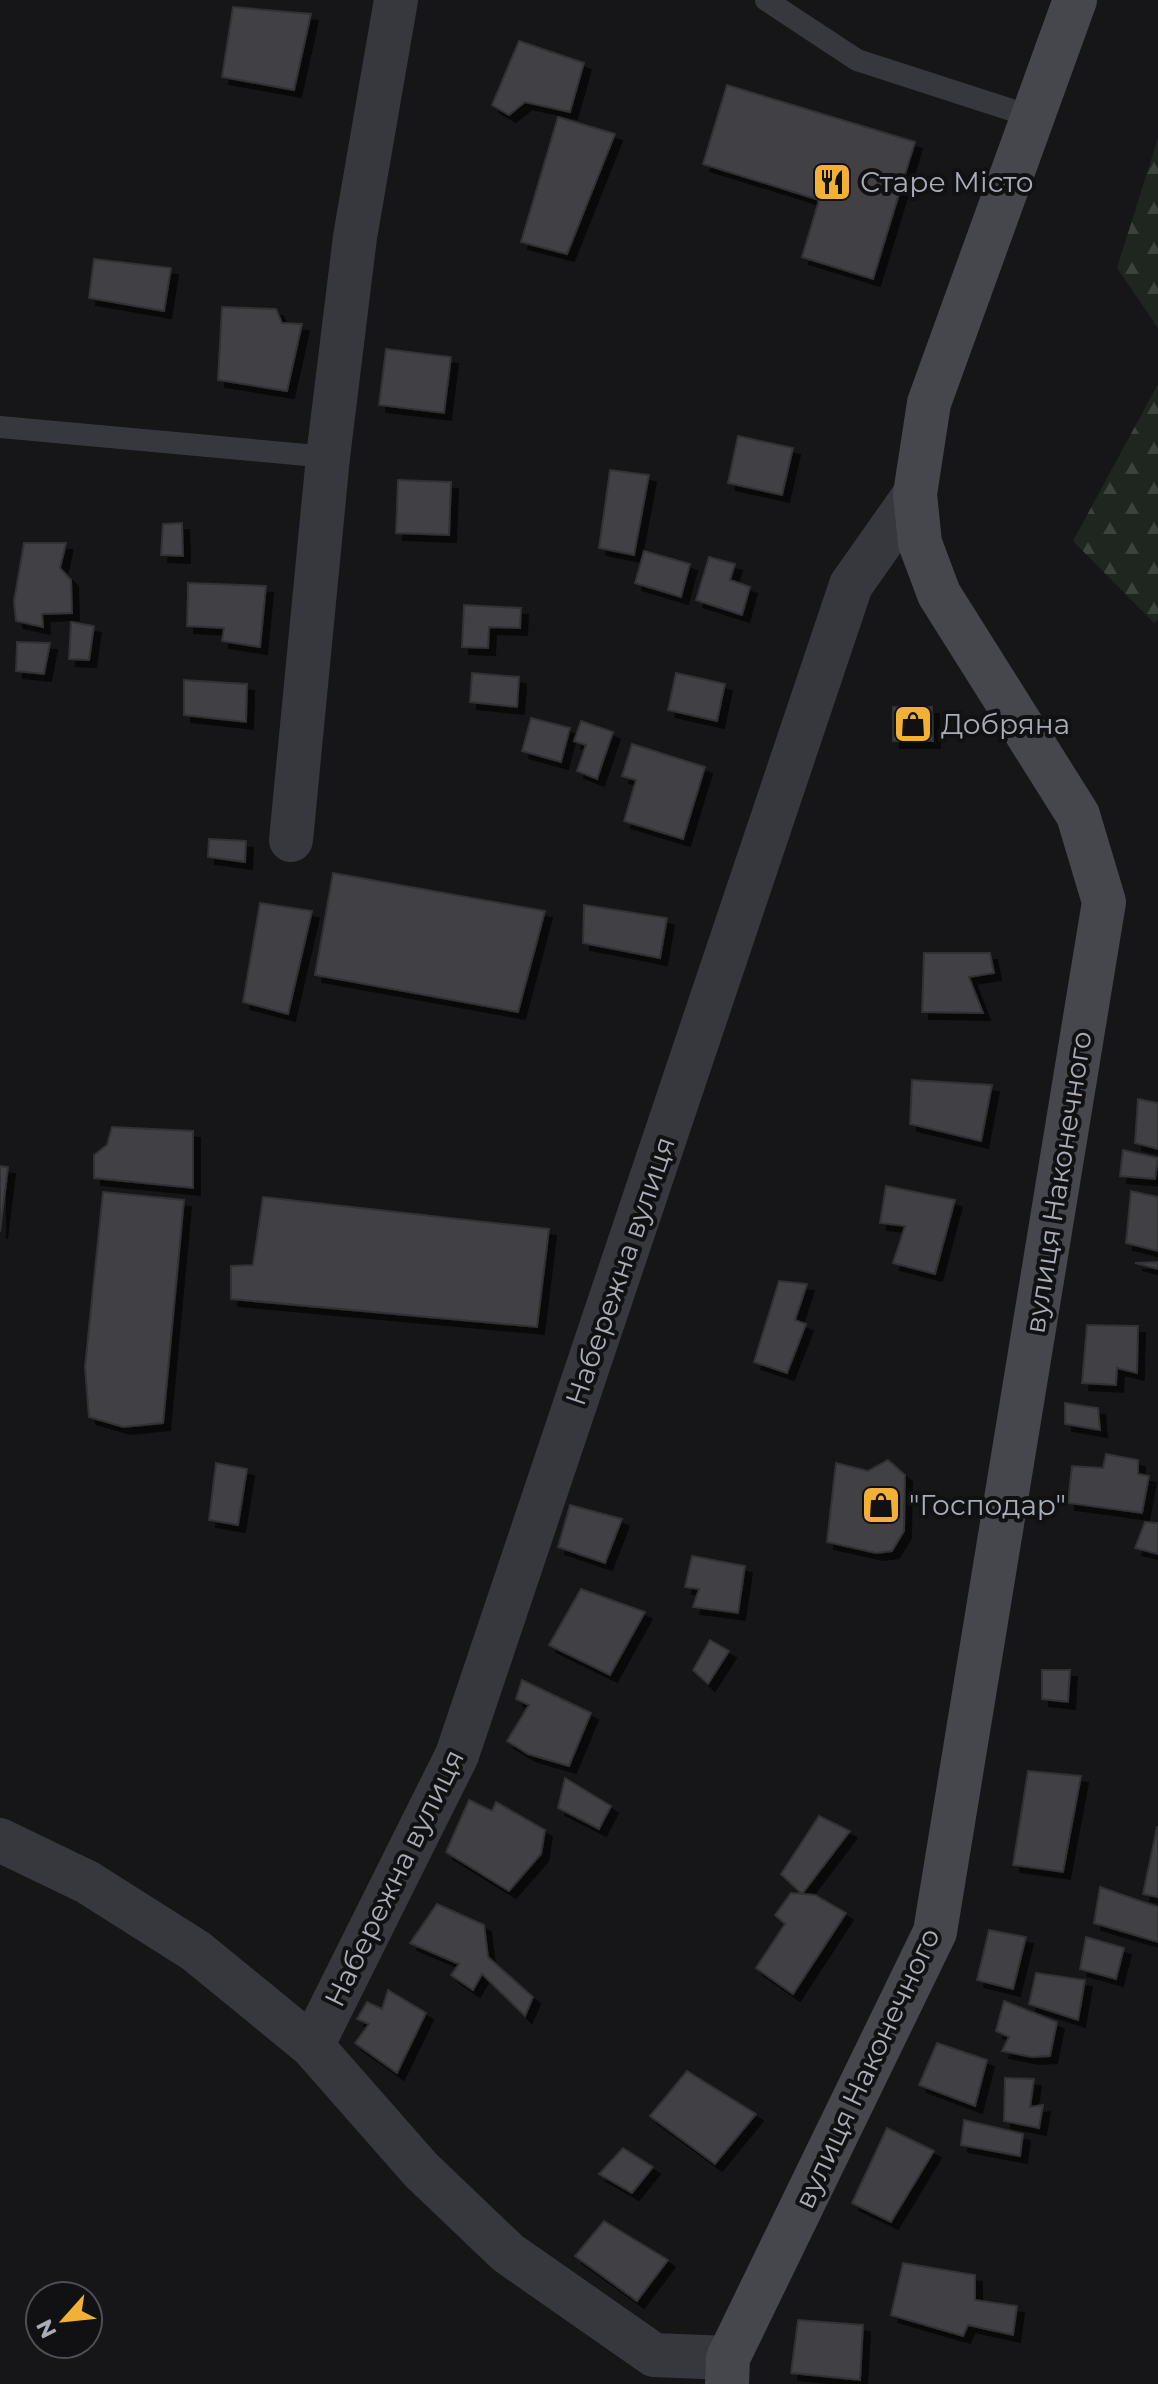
<svg xmlns="http://www.w3.org/2000/svg" width="1158" height="2384" font-family="Montserrat,sans-serif">
  <style>
    .forest { fill: url(#forest-firs) }
    .building { fill: #404145; stroke: #303034; stroke-width: 2; filter: url(#shadow) }
    .lines { fill: none; stroke-linecap: round; stroke-linejoin: round }
    .lane { stroke: #37383d; stroke-width: 22 }
    .street { stroke: #37383d; stroke-width: 44 }
    .secondary { stroke: #45474d; stroke-width: 44 }
    .labels { text-anchor: middle; stroke-width: 8; stroke-linejoin: round; paint-order: stroke }
    .poi-label { font-size: 28px; fill: #a8adb8; stroke: #111113; text-anchor: start }
    .street-label { font-size: 28px; fill: #a8adb8; stroke: #111113 }
  </style>
  <defs>
    <pattern id="forest-firs" width="22" height="20" patternUnits="userSpaceOnUse" patternTransform="scale(2)"><rect width="22" height="20" fill="#1e261f"/><path d="M5 1l3.5 6h-7zM16 11l3.5 6h-7z" fill="#3c433d"/></pattern>
    <filter id="shadow"><feDropShadow dx="7" dy="7" stdDeviation="0" flood-color="#0009"/></filter>
  </defs>
  <rect width="100%" height="100%" fill="#161618"/>
  <path class="forest" d="M 1158,138 L 1158,328 L 1117,268 Z
    M 1158,384 L 1158,620 L 1154,623 L 1073,541 Z"/>
  <path class="building" d="M 233,7 L 311,14 L 294,90 L 222,77 Z
    M 519,41 L 584,63 L 570,112 L 525,102 L 509,115 L 492,105 Z
    M 727,85 L 915,142 L 873,279 L 802,257 L 819,200 L 703,164 Z
    M 558,117 L 615,134 L 567,254 L 521,242 Z
    M 94,259 L 171,268 L 164,311 L 89,298 Z
    M 222,307 L 276,309 L 282,323 L 302,324 L 287,391 L 218,380 Z
    M 386,349 L 451,357 L 444,413 L 379,405 Z
    M 738,436 L 793,448 L 782,495 L 728,483 Z
    M 610,470 L 649,475 L 634,555 L 599,548 Z
    M 398,480 L 451,482 L 449,535 L 396,533 Z
    M 182,523 L 183,556 L 161,555 L 163,524 Z
    M 24,543 L 66,543 L 60,568 L 71,580 L 72,613 L 42,614 L 43,627 L 16,621 L 14,601 Z
    M 644,551 L 690,564 L 681,597 L 635,583 Z
    M 709,557 L 735,564 L 730,580 L 750,587 L 742,615 L 696,600 Z
    M 188,583 L 266,586 L 260,647 L 222,641 L 224,628 L 187,626 Z
    M 464,605 L 521,608 L 520,628 L 489,627 L 488,648 L 462,647 Z
    M 71,622 L 94,626 L 89,660 L 69,659 Z
    M 17,642 L 50,643 L 44,674 L 16,671 Z
    M 472,673 L 519,677 L 517,707 L 470,702 Z
    M 676,673 L 725,684 L 717,721 L 668,710 Z
    M 184,680 L 247,684 L 246,722 L 184,715 Z
    M 893,707 L 932,707 L 933,741 L 893,741 Z
    M 531,718 L 570,728 L 561,762 L 522,751 Z
    M 581,721 L 613,732 L 597,779 L 577,771 L 586,745 L 574,741 Z
    M 632,744 L 705,767 L 683,839 L 624,821 L 636,780 L 622,776 Z
    M 209,839 L 246,841 L 245,862 L 208,857 Z
    M 333,873 L 545,911 L 518,1012 L 315,975 Z
    M 260,903 L 312,911 L 288,1014 L 243,1002 Z
    M 584,905 L 667,918 L 660,958 L 583,943 Z
    M 924,953 L 990,953 L 994,973 L 969,977 L 983,1013 L 922,1012 Z
    M 912,1080 L 992,1085 L 981,1141 L 910,1124 Z
    M 1138,1099 L 1158,1103 L 1158,1149 L 1135,1143 Z
    M 112,1127 L 193,1131 L 193,1188 L 94,1178 L 94,1155 L 107,1145 Z
    M 1123,1150 L 1158,1158 L 1155,1179 L 1120,1176 Z
    M 0,1166 L 8,1167 L 0,1232 Z
    M 886,1186 L 955,1200 L 935,1274 L 893,1263 L 905,1226 L 880,1223 Z
    M 1131,1191 L 1158,1197 L 1158,1251 L 1126,1243 Z
    M 103,1192 L 184,1200 L 163,1423 L 123,1427 L 89,1417 L 85,1367 Z
    M 263,1197 L 549,1229 L 537,1327 L 231,1299 L 231,1266 L 253,1265 Z
    M 1158,1262 L 1158,1269 L 1135,1263 Z
    M 779,1281 L 807,1284 L 795,1320 L 806,1324 L 787,1373 L 754,1362 Z
    M 1087,1325 L 1138,1326 L 1137,1373 L 1117,1368 L 1116,1385 L 1082,1383 Z
    M 1065,1403 L 1098,1408 L 1100,1430 L 1065,1424 Z
    M 1106,1454 L 1138,1460 L 1138,1474 L 1149,1476 L 1142,1513 L 1068,1503 L 1072,1466 L 1103,1468 Z
    M 888,1460 L 905,1475 L 904,1531 L 892,1551 L 876,1553 L 827,1542 L 836,1463 L 868,1471 Z
    M 216,1463 L 247,1469 L 238,1525 L 209,1520 Z
    M 570,1505 L 622,1519 L 605,1563 L 558,1547 Z
    M 1145,1522 L 1158,1523 L 1158,1554 L 1135,1548 Z
    M 692,1556 L 745,1566 L 738,1613 L 693,1607 L 699,1589 L 685,1587 Z
    M 581,1589 L 645,1612 L 610,1675 L 549,1645 Z
    M 710,1640 L 729,1651 L 708,1684 L 693,1670 Z
    M 1042,1670 L 1070,1670 L 1068,1702 L 1042,1699 Z
    M 522,1680 L 591,1713 L 569,1766 L 528,1754 L 507,1741 L 529,1705 L 516,1699 Z
    M 1028,1771 L 1081,1776 L 1063,1872 L 1013,1865 Z
    M 565,1778 L 611,1806 L 599,1829 L 558,1808 Z
    M 469,1800 L 492,1811 L 496,1802 L 545,1830 L 541,1854 L 509,1891 L 446,1852 Z
    M 819,1816 L 850,1831 L 802,1894 L 781,1874 Z
    M 1157,1827 L 1158,1827 L 1158,1897 L 1143,1894 Z
    M 1100,1887 L 1158,1907 L 1158,1942 L 1094,1923 Z
    M 791,1893 L 815,1895 L 846,1913 L 793,1994 L 756,1968 L 785,1924 L 775,1915 Z
    M 437,1904 L 484,1925 L 488,1957 L 533,1997 L 525,2016 L 482,1974 L 473,1990 L 451,1975 L 459,1964 L 410,1943 Z
    M 989,1930 L 1026,1937 L 1013,1989 L 977,1980 Z
    M 1086,1937 L 1124,1948 L 1116,1979 L 1080,1969 Z
    M 1036,1973 L 1085,1980 L 1078,2020 L 1029,2004 Z
    M 388,1990 L 426,2013 L 397,2073 L 355,2043 L 369,2024 L 357,2019 L 367,2002 L 382,2009 Z
    M 1004,2001 L 1057,2022 L 1050,2056 L 1032,2057 L 1002,2051 L 1009,2037 L 996,2031 Z
    M 937,2043 L 987,2060 L 975,2106 L 919,2085 Z
    M 687,2071 L 756,2114 L 715,2164 L 650,2116 Z
    M 1005,2078 L 1034,2079 L 1030,2107 L 1043,2105 L 1039,2128 L 1004,2121 Z
    M 964,2120 L 1023,2134 L 1020,2156 L 961,2145 Z
    M 887,2128 L 934,2151 L 891,2222 L 852,2203 Z
    M 623,2148 L 653,2167 L 632,2193 L 599,2174 Z
    M 604,2221 L 668,2260 L 637,2301 L 575,2256 Z
    M 903,2263 L 975,2275 L 975,2300 L 1017,2306 L 1013,2335 L 968,2325 L 963,2336 L 891,2315 Z
    M 798,2320 L 863,2325 L 860,2380 L 791,2373 Z"/>
  <g class="lines">
    <path class="lane" d="M 766,0 L 857,60 L 1033,117
      M 0,427 L 328,457"/>
    <path class="street" d="M 291,840 L 328,457 L 355,237 L 396,0
      M 0,1840 L 87,1882 L 196,1951 L 312,2046 L 421,2170 L 508,2253 L 654,2355 L 728,2358
      M 312,2046 L 457,1755 L 851,585 L 915,494"/>
    <path class="secondary" d="M 727,2384 L 728,2358 L 935,1932 L 1104,902 L 1078,815 L 939,594 L 920,543 L 915,494 L 929,403 L 1075,0"/>
  </g>
  <defs>
    <symbol id="restaurant-square" viewBox="-11 -11 22 22"><rect x="-9" y="-9" width="18" height="18" rx="4" fill="#f2b134" stroke="#111113"/><path d="M-5-6h1v4h1v-4h1v4h1v-4h1v5L-1.5 .5V6h-2V.5L-5-1ZM5-6V6H3V1.5H1.5Q1.5-4 5-6Z" fill="#111"/></symbol>
    <symbol id="shop-square" viewBox="-11 -11 22 22"><rect x="-9" y="-9" width="18" height="18" rx="4" fill="#f2b134" stroke="#111113"/><path d="M-5-2.5h2.3a2.7 3.5 0 0 1 5.4 0H5L5.5 6h-11ZM-1.5-2.5h3a1.5 2.3 0 0 0-3 0Z" fill="#111"/></symbol>
  </defs>
  <g fill-rule="evenodd">
    <use href="#restaurant-square" x="810" y="160" width="44" height="44"/>
    <use href="#shop-square" x="891" y="702" width="44" height="44"/>
    <use href="#shop-square" x="859" y="1483" width="44" height="44"/>
  </g>
  <g class="labels">
    <g class="poi-label">
      <text x="860" y="192">Старе Місто</text>
      <text x="941" y="734">Добряна</text>
      <text x="909" y="1515">"Господар"</text>
    </g>
    <g class="street-label">
      <text transform="translate(1058 1182) rotate(-81)" y="10">вулиця Наконечного</text>
      <text transform="translate(620 1271) rotate(-71)" y="10">Набережна вулиця</text>
      <text transform="translate(394 1878) rotate(-64)" y="10">Набережна вулиця</text>
      <text transform="translate(867 2068) rotate(-65)" y="10">вулиця Наконечного</text>
    </g>
  </g>
  <g transform="translate(64 2320) rotate(243)"><circle r="38" fill="#111113" stroke="#4d4f55" stroke-width="2"/>
  <path d="M0-6L14 30L0 20L-14 30Z" fill="#f2b134"/>
  <text y="-12" font-size="22" font-weight="bold" text-anchor="middle" fill="#a8adb8">N</text>
  </g>
</svg>
